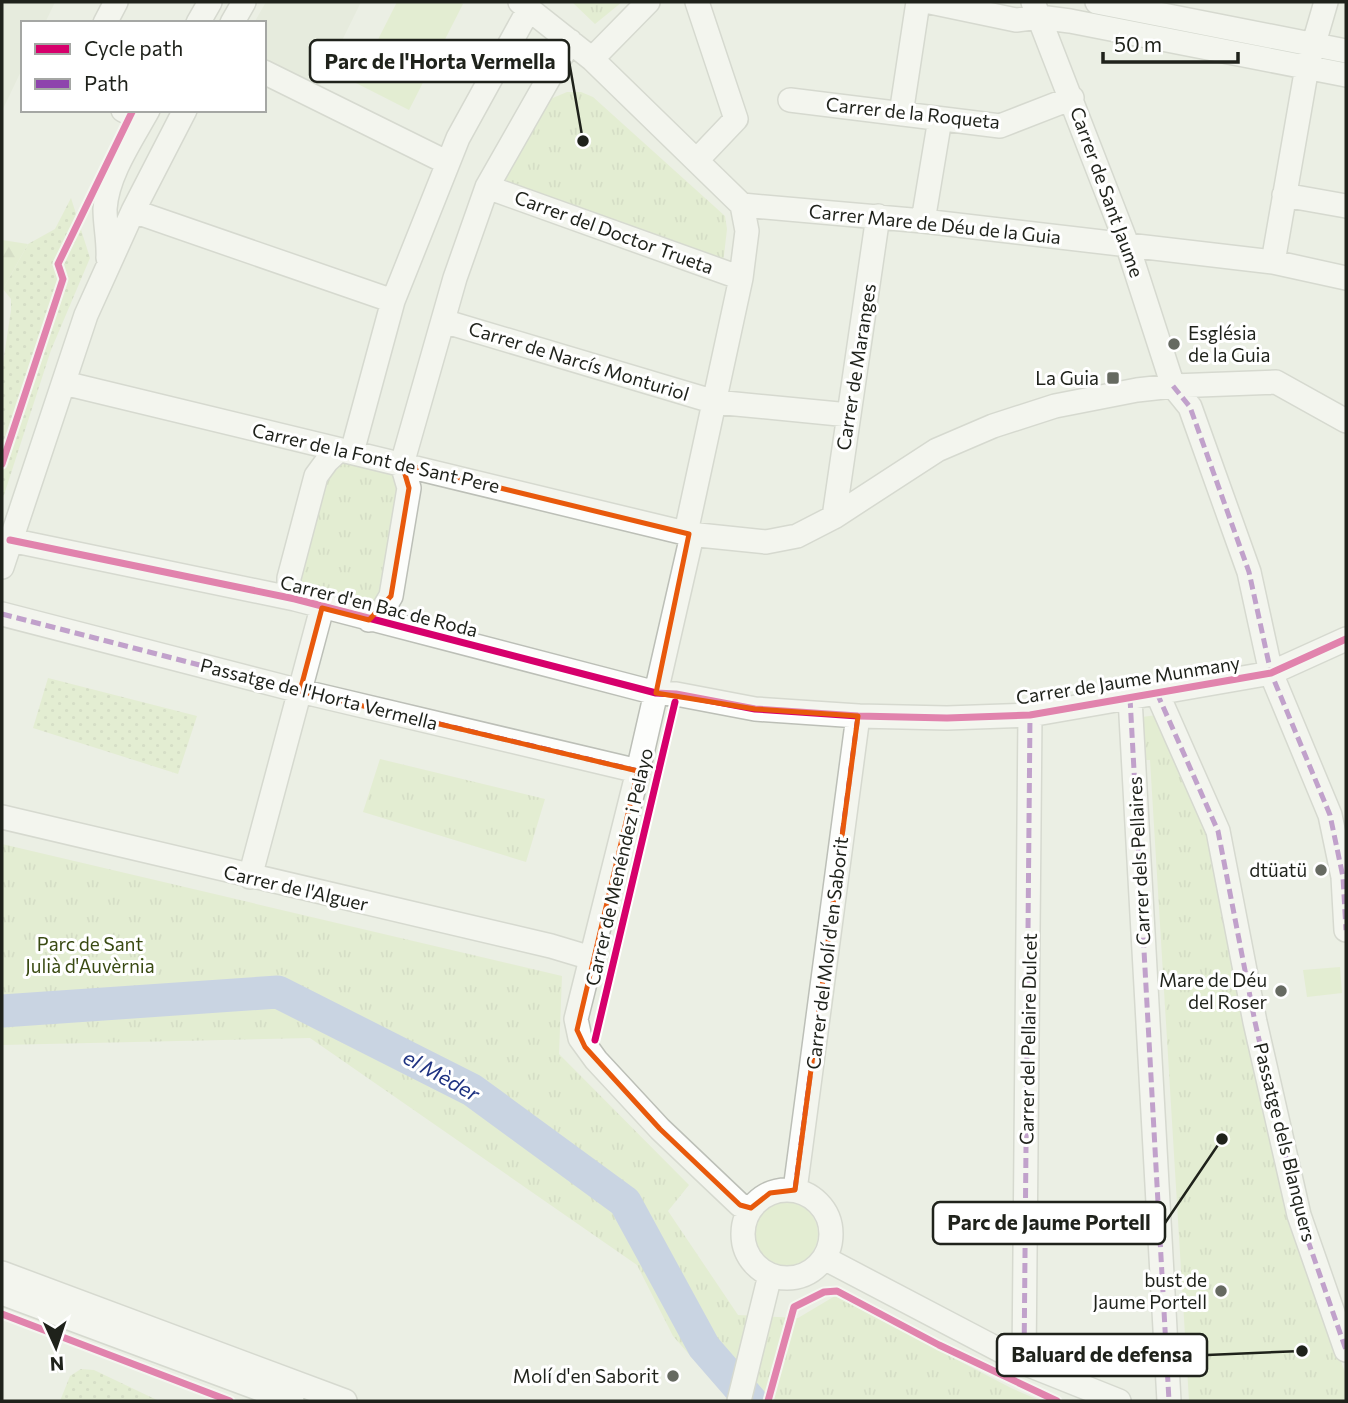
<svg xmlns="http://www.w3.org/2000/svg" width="1348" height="1403" font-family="Commissioner,sans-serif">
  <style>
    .built { fill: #e0e7d4 }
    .grass { fill: url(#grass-dots) }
    .forest { fill: url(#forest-firs) }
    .park { fill: url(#park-tufts) }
    .garden { fill: #daebbd }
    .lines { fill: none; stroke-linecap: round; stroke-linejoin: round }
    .river { stroke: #a1b4e1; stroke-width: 33 }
    .minor-casing { stroke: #bcbfb7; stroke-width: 26 }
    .minor { stroke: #fcfdfb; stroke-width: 23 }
    .quiet { stroke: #8e44ad; stroke-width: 5; stroke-dasharray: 10 5; stroke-linecap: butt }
    .cycleway-casing { stroke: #fff; stroke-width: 11 }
    .cycleway { stroke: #d6006c; stroke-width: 7 }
    .marked { fill: none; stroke: #e8590c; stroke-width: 5; stroke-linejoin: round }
    .poi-dot { fill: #666a61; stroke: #fff; stroke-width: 2.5 }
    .labels { text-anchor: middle; stroke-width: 6; stroke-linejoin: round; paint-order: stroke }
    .street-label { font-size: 19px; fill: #1f221b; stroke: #fff }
    .poi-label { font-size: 19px; fill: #1f221b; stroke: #fff; text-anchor: end }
    .park-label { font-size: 19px; fill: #394a12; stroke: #fff }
    .water-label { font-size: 21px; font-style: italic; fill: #1f3382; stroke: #fff }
    .leader { fill: none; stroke: #1f221b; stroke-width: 2.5 }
    .callout-dot { fill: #1f221b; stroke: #fff; stroke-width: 2.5 }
    .callout { fill: #fff; stroke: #1f221b; stroke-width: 2.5 }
    .callout-label { font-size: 21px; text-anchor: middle; font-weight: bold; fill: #1f221b }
  </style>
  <defs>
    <pattern id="grass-dots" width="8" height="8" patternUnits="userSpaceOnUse" patternTransform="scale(1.75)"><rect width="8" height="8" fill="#daebbd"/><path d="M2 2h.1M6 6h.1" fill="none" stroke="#bbc9a2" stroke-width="1.8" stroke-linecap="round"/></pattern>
    <pattern id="forest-firs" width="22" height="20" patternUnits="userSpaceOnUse" patternTransform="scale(1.75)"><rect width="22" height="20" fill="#daebbd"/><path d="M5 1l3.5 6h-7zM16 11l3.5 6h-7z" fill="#bbc9a2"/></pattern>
    <pattern id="park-tufts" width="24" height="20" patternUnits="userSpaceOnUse" patternTransform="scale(1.75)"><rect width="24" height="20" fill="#daebbd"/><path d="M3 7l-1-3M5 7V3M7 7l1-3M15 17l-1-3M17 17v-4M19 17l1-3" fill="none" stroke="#bbc9a2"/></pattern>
  </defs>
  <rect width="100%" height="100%" fill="#ebefe4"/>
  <path class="built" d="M 2,2 L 55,2 L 45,23 L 23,23 L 23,67 L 2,111 Z
    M 266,2 L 361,2 L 319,87 L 264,60 L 264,23 L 254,23 Z"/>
  <path class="grass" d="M 71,198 L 90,258 L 51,350 L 2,501 L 2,370 L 11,310 L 11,299 L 3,289 L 28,244 L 55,229 Z
    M 48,678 L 197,716 L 178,774 L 33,728 Z
    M 81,1369 L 94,1370 L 159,1401 L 60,1401 L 70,1376 Z"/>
  <path class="forest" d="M 2,240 L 28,244 L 3,289 L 2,288 Z"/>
  <path class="park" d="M 572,2 L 622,2 L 595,24 Z
    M 567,92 L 581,92 L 593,97 L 725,216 L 727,229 L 723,264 L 501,182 L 548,100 Z
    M 341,461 L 394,475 L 400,480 L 383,592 L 377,604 L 366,609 L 297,588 L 325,475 Z
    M 1164,714 L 1208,833 L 1241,1008 L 1290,1225 L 1346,1375 L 1346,1401 L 1189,1401 L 1150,760 L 1137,760 L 1135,718 Z
    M 380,759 L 545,799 L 526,862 L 363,812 Z
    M 2,844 L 562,976 L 559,1054 L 689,1185 L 668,1211 L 738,1315 L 798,1318 L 835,1296 L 1011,1388 L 1041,1401 L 730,1401 L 673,1336 L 637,1265 L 310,1038 L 2,1045 Z"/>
  <path class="garden" d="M 397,2 L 458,2 L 463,4 L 409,110 L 356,83 Z
    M 1340,967 L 1342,993 L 1307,997 L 1303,970 Z
    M754 1234a32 32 0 1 1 64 0a32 32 0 1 1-64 0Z"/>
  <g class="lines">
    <path class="river" d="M 2,1011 L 278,992 L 472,1090 L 625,1202 L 704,1347 L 751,1401"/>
    <defs>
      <path id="minor" d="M 520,2 L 592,59 L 742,205
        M 697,2 L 736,119 L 697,160
        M 930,2 L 1016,20 L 1039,17 L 1070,21 L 1346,75
        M 1033,2 L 1128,247 L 1173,386 L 1190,407 L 1249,572 L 1271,673 L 1330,815 L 1343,877 L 1346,930
        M 1097,2 L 1346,51
        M 105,23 L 116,2
        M 198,23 L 210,2
        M 232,23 L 244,2
        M 592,59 L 648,2
        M 264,72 L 448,163
        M 790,100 L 1000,126 L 1072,98
        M 123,110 L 142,120
        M 901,114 L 918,2
        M 487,187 L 741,278
        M 1284,195 L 1346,206
        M 742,205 L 747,231 L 741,278 L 688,523 L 690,544 L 638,771 L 576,1019 L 580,1038 L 596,1060 L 660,1129 L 740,1205 L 751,1208
        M 742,205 L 923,221 L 1273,262 L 1346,278
        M 133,211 L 393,301
        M 923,221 L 940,119
        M 108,258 C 109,242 105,225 105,209 C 107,175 132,139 148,110
        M 1273,262 L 1307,67 L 1326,2
        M 443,321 L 715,402 L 849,415
        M 64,383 L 689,534 L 766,542 L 797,536 L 834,517 L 937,450 L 993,426 L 1055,406 L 1137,390 L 1173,386 L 1276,382 L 1346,421
        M 352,452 L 393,301 L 458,138 L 529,9
        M 834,517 L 878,216
        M 10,540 L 295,599 L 656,693 L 676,694 L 755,709 L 858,716 L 947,718 L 1030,715 L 1271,673 L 1346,639
        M 2,567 L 86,315 L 133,211 L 185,110
        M 295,599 L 289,587 L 289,578 L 316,476 L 327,461 L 339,450
        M 2,614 L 300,691 L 638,771
        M 369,620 L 382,611 L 391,596 L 409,488 L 402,464 L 455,278 L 487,187 L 570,41
        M 1157,693 L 1218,831 L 1255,1022 L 1299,1215 L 1346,1350
        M 1130,698 L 1169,1401
        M 2,817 L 551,946 L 591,958
        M 250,877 L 322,608
        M743 1234a44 44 0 1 1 88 0a44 44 0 1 1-88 0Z
        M 795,1190 L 858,716
        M 824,1258 L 1024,1363 L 1119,1401
        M 2,1273 L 345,1401
        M 2,1293 L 292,1401
        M 1024,1363 L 1030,715
        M 739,1401 L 770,1275"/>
    </defs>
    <use href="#minor" class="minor-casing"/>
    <use href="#minor" class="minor"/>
    <path class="quiet" d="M 1173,386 L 1190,407 L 1249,572 L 1271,673 L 1330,815 L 1343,877 L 1346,930
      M 2,614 L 300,691 L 638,771
      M 1157,693 L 1218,831 L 1255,1022 L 1299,1215 L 1346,1350
      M 1130,698 L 1169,1401
      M 795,1190 L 858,716
      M 1024,1363 L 1030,715"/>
    <defs>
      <path id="cycleway" d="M 2,464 L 63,279 L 58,264 L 133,110
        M 10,540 L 295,599 L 656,693 L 676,694 L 755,709 L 858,716 L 947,718 L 1030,715 L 1271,673 L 1346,639
        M 595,1040 L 675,702
        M 2,1314 L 230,1401
        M 768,1401 L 794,1307 L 824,1292 L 837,1291 L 939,1345 L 1057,1401"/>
    </defs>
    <use href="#cycleway" class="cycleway-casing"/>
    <use href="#cycleway" class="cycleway"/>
  </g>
  <path d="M0 0H1348V1403H0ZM 402,464 L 689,534 L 656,693 L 755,709 L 858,716 L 795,1190 L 770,1193 L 751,1208 L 740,1205 L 660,1129 L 585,1047 L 577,1030 L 638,771 L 300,691 L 322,608 L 369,620 L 391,596 L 409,488 Z" fill="#ebefe4" fill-opacity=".55" fill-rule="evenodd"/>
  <path class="marked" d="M 402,464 L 689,534 L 656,693 L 755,709 L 858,716 L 795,1190 L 770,1193 L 751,1208 L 740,1205 L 660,1129 L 585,1047 L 577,1030 L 638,771 L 300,691 L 322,608 L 369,620 L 391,596 L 409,488 Z"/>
  <g class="poi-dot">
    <circle cx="1174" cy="344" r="7"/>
    <rect x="1106" y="371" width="14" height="14" rx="3.5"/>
    <circle cx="1321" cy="870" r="7"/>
    <circle cx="1281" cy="991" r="7"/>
    <circle cx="1221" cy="1291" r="7"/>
    <circle cx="673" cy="1376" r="7"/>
  </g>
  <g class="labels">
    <g class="street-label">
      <text transform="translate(913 113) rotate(6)" y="7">Carrer de la Roqueta</text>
      <text transform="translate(1107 192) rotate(70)" y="7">Carrer de Sant Jaume</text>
      <text transform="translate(935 224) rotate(6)" y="7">Carrer Mare de Déu de la Guia</text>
      <text transform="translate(614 232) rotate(20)" y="7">Carrer del Doctor Trueta</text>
      <text transform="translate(579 361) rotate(17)" y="7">Carrer de Narcís Monturiol</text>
      <text transform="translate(856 367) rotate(-81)" y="7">Carrer de Maranges</text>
      <text transform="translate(376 458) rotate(13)" y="7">Carrer de la Font de Sant Pere</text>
      <text transform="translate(379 606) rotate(14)" y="7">Carrer d'en Bac de Roda</text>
      <text transform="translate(1128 680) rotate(-9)" y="7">Carrer de Jaume Munmany</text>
      <text transform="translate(319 694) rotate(14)" y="7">Passatge de l'Horta Vermella</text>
      <text transform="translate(1139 861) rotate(-93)" y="7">Carrer dels Pellaires</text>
      <text transform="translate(619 867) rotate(-77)" y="7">Carrer de Menéndez i Pelayo</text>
      <text transform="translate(296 888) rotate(13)" y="7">Carrer de l'Alguer</text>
      <text transform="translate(827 953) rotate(-83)" y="7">Carrer del Molí d'en Saborit</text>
      <text transform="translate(1028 1039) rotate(-89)" y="7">Carrer del Pellaire Dulcet</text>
      <text transform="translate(1285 1142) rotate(76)" y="7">Passatge dels Blanquers</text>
    </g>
    <g class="poi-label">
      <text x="1188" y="340" text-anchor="start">Església<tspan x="1188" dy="22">de la Guia</tspan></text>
      <text x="1099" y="385">La Guia</text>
      <text x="1307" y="877">dtüatü</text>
      <text x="1267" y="987">Mare de Déu<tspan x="1267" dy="22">del Roser</tspan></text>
      <text x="1207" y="1287">bust de<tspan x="1207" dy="22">Jaume Portell</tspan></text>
      <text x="659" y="1383">Molí d'en Saborit</text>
    </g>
    <g class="park-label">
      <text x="90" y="951">Parc de Sant<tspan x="90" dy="22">Julià d'Auvèrnia</tspan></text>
    </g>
    <g class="water-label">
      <text transform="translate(441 1076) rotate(29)" y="7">el Mèder</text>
    </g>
  </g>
  <path class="leader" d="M583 141L569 61M1222 1139L1165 1223M1302 1351L1207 1355"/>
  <g class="callout-dot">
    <circle cx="583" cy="141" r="7"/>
    <circle cx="1222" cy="1139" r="7"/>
    <circle cx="1302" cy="1351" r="7"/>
  </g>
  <g class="callout">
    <rect x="310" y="40" width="259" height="42" rx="7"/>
    <rect x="933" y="1202" width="232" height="42" rx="7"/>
    <rect x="997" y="1334" width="210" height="42" rx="7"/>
  </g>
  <g class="callout-label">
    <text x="440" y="69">Parc de l'Horta Vermella</text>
    <text x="1049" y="1230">Parc de Jaume Portell</text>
    <text x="1102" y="1362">Baluard de defensa</text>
  </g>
  <rect width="1348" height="1403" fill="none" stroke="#1f221b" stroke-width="7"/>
  <rect x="21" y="21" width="245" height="91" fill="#ffffff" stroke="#a5a7a4" stroke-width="2"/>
  <rect x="35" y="44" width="35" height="10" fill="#d6006c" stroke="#a5a7a4" stroke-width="2"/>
  <text x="84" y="56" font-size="21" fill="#1f221b">Cycle path</text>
  <rect x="35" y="79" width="35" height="10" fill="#8e44ad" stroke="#a5a7a4" stroke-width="2"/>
  <text x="84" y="91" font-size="21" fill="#1f221b">Path</text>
  <g transform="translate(56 1347) rotate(177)" stroke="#ffffff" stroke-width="5" paint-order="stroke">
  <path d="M0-5L12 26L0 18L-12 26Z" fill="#1f221b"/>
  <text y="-10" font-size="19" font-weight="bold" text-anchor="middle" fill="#1f221b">N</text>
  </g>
  <path d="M1103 52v10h135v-10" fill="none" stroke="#1f221b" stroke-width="3.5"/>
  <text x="1114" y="52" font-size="21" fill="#1f221b" stroke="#ffffff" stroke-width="5" paint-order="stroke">50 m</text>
</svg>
